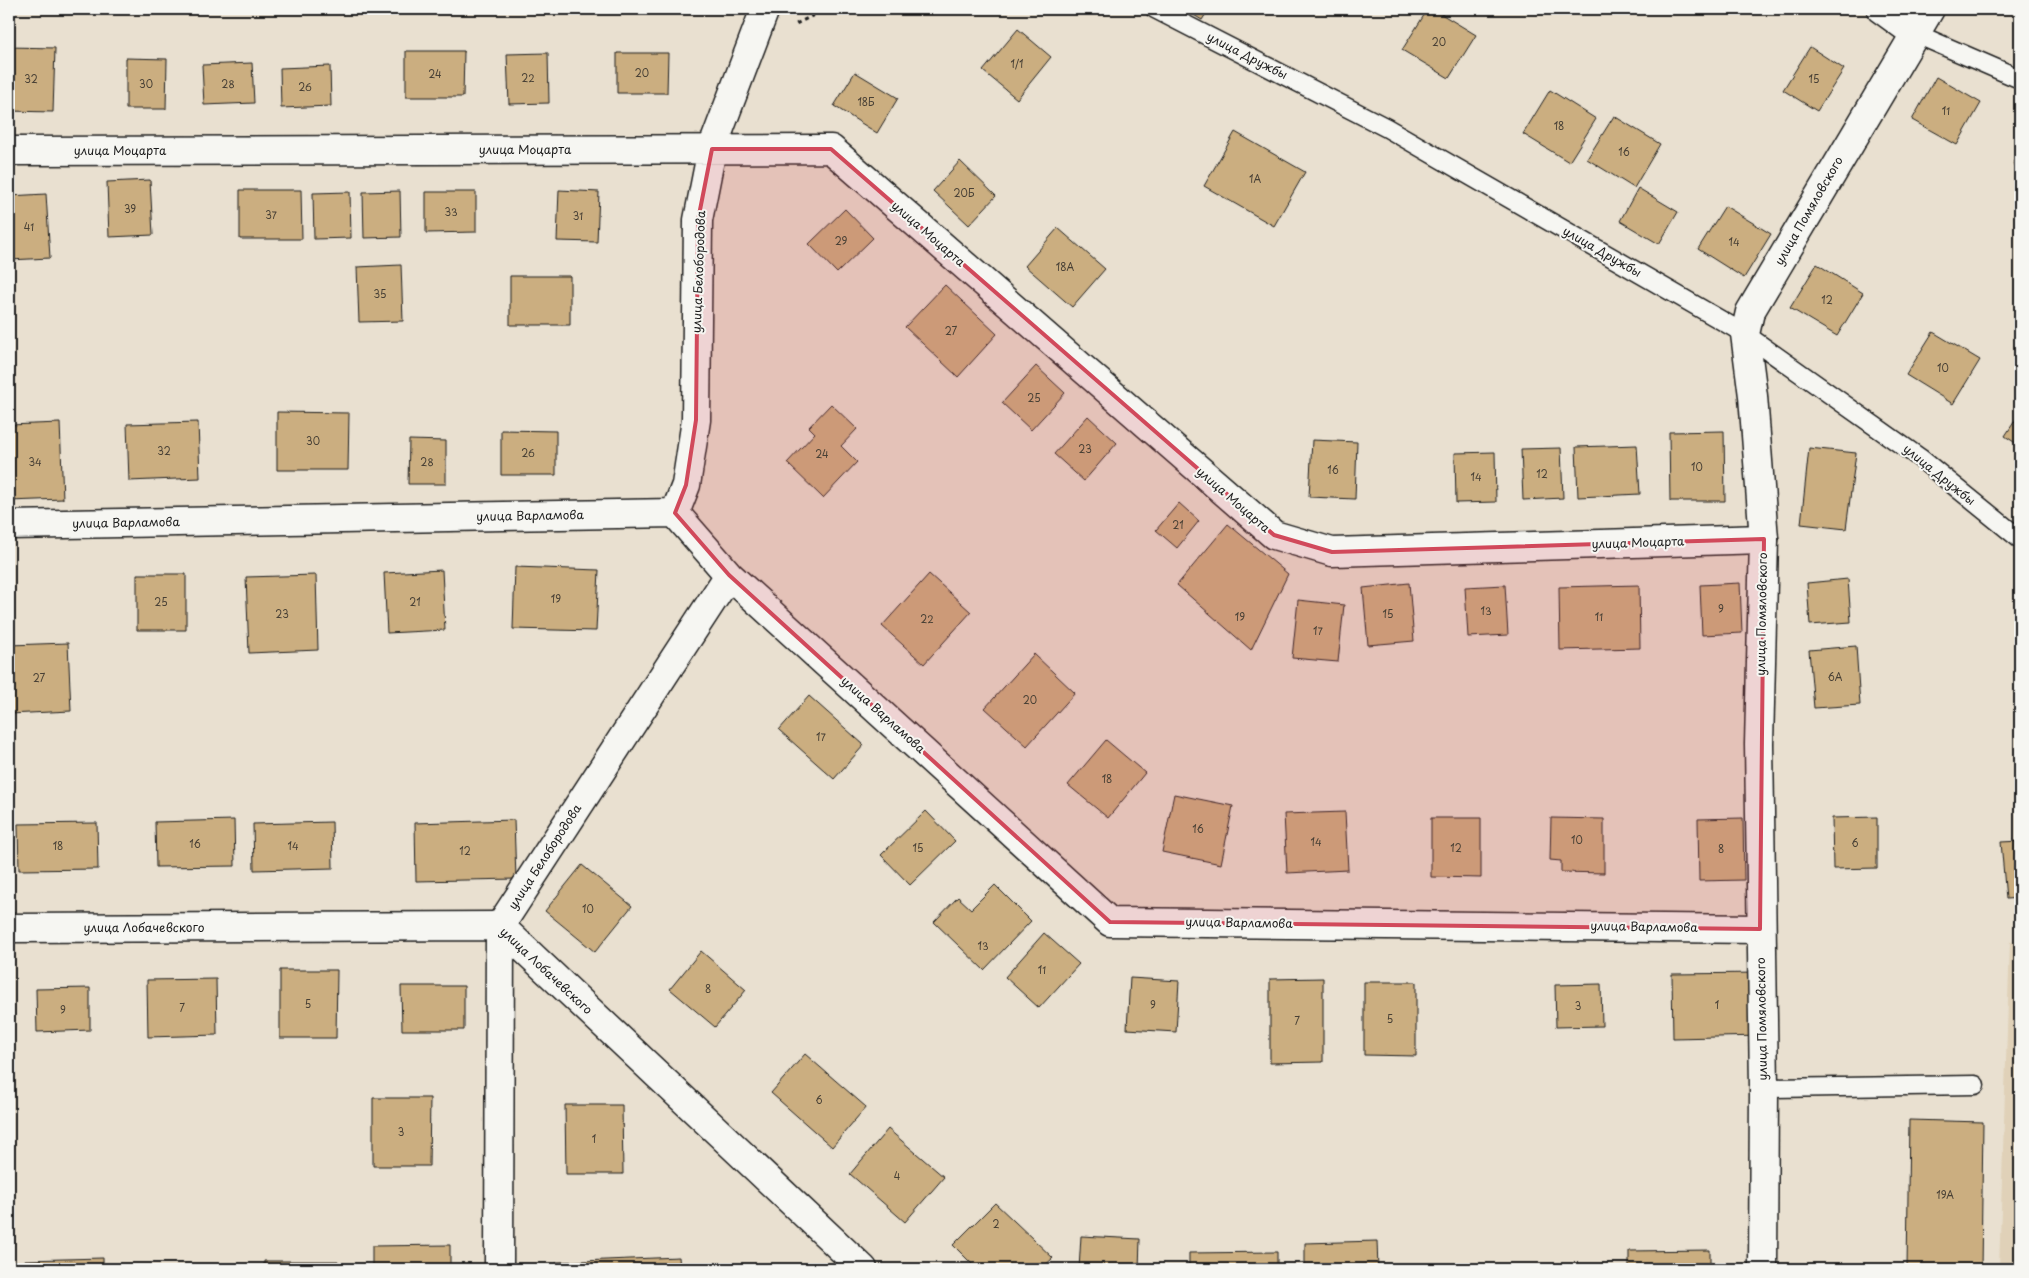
<svg xmlns="http://www.w3.org/2000/svg" width="2029" height="1278" font-family="'Playpen Sans',sans-serif">
  <style>
    .built { fill: #e0d1b8 }
    .building { fill: #cbae80; stroke: #1c1c1c }
    .lines { fill: none; stroke-linecap: round; stroke-linejoin: round }
    .lane-casing { stroke: #1c1c1c; stroke-width: 21 }
    .street-casing { stroke: #1c1c1c; stroke-width: 31 }
    .secondary-casing { stroke: #1c1c1c; stroke-width: 31 }
    .path { stroke: #1c1c1c; stroke-width: 3; stroke-dasharray: 4 4; stroke-linecap: butt }
    .lane { stroke: #f6f6f2; stroke-width: 18 }
    .street { stroke: #f6f6f2; stroke-width: 28 }
    .secondary { stroke: #f6f6f2; stroke-width: 28 }
    .marked { fill: #d1495b; fill-opacity: 0.2; stroke: #d1495b; stroke-width: 4; stroke-linejoin: round }
    .labels { text-anchor: middle; stroke-width: 4; stroke-linejoin: round; paint-order: stroke }
    .number-label { font-size: 10px; fill: #484035 }
    .street-label { font-size: 12px; fill: #1c1c1c; stroke: #f6f6f2 }
  </style>
  <rect width="100%" height="100%" fill="#e9e0d0"/>
  <filter id="ink" filterUnits="userSpaceOnUse"><feTurbulence type="fractalNoise" baseFrequency=".02" numOctaves="2"/><feDisplacementMap in="SourceGraphic" scale="10" xChannelSelector="R" yChannelSelector="G"/><feConvolveMatrix kernelMatrix="1 2 1 2 8 2 1 2 1" color-interpolation-filters="sRGB"/></filter>
  <g filter="url(#ink)">
    <path class="built" d="M 2020,941 L 2020,1269 L 1999,1269 L 2010,942 Z"/>
    <path class="building" d="M 1184,9 L 1209,9 L 1202,20 Z
      M 1428,9 L 1433,9 L 1476,35 L 1449,78 L 1402,50 Z
      M 1018,29 L 1051,57 L 1017,99 L 983,71 Z
      M 9,47 L 55,48 L 53,112 L 9,111 Z
      M 1810,47 L 1844,69 L 1817,111 L 1783,90 Z
      M 406,51 L 464,51 L 463,97 L 406,97 Z
      M 548,53 L 549,103 L 509,104 L 507,54 Z
      M 617,53 L 668,53 L 667,93 L 617,93 Z
      M 126,58 L 167,59 L 166,109 L 126,109 Z
      M 252,63 L 254,103 L 204,105 L 202,65 Z
      M 330,66 L 331,106 L 281,108 L 280,68 Z
      M 855,72 L 898,98 L 877,133 L 834,106 Z
      M 1936,77 L 1981,103 L 1957,145 L 1912,120 Z
      M 1550,90 L 1596,119 L 1569,162 L 1523,134 Z
      M 1614,116 L 1660,144 L 1634,188 L 1587,159 Z
      M 1235,132 L 1305,172 L 1274,226 L 1204,186 Z
      M 2020,152 L 2020,168 L 2013,164 Z
      M 960,161 L 996,196 L 969,225 L 933,191 Z
      M 150,180 L 153,235 L 109,237 L 107,182 Z
      M 1638,188 L 1678,212 L 1659,244 L 1620,221 Z
      M 240,190 L 301,190 L 302,239 L 240,239 Z
      M 559,190 L 599,192 L 597,242 L 557,241 Z
      M 400,191 L 401,237 L 364,238 L 363,192 Z
      M 350,192 L 351,238 L 314,239 L 313,193 Z
      M 426,192 L 476,192 L 476,232 L 426,233 Z
      M 46,194 L 50,258 L 9,260 L 9,196 Z
      M 1725,206 L 1771,234 L 1744,278 L 1698,249 Z
      M 845,209 L 873,238 L 837,273 L 809,244 Z
      M 1058,228 L 1105,269 L 1072,307 L 1025,266 Z
      M 1817,264 L 1863,293 L 1837,336 L 1790,308 Z
      M 401,265 L 403,321 L 359,322 L 357,267 Z
      M 510,276 L 570,276 L 570,325 L 510,325 Z
      M 945,285 L 997,334 L 958,377 L 905,327 Z
      M 1933,332 L 1980,360 L 1953,404 L 1906,375 Z
      M 1036,366 L 1065,393 L 1031,430 L 1002,403 Z
      M 831,404 L 857,429 L 841,446 L 857,462 L 823,498 L 787,463 L 815,433 L 809,427 Z
      M 277,412 L 349,413 L 348,470 L 277,470 Z
      M 2020,413 L 2020,446 L 2005,436 Z
      M 1088,416 L 1117,443 L 1084,481 L 1054,454 Z
      M 198,422 L 200,478 L 129,481 L 127,424 Z
      M 60,423 L 63,499 L 9,501 L 9,425 Z
      M 501,430 L 556,431 L 556,475 L 501,475 Z
      M 1724,431 L 1725,501 L 1670,501 L 1669,432 Z
      M 409,440 L 446,441 L 446,484 L 408,484 Z
      M 1312,440 L 1357,442 L 1355,499 L 1309,497 Z
      M 1637,445 L 1640,494 L 1578,497 L 1576,447 Z
      M 1561,448 L 1563,498 L 1523,500 L 1521,449 Z
      M 1809,448 L 1856,453 L 1846,529 L 1801,524 Z
      M 1495,452 L 1496,502 L 1456,503 L 1455,453 Z
      M 1179,503 L 1199,521 L 1177,548 L 1156,530 Z
      M 1228,524 L 1288,574 L 1251,650 L 1177,585 Z
      M 515,567 L 599,570 L 596,631 L 513,629 Z
      M 442,570 L 445,630 L 387,633 L 384,573 Z
      M 137,574 L 186,574 L 186,630 L 137,630 Z
      M 929,574 L 971,612 L 924,664 L 882,626 Z
      M 316,575 L 318,650 L 249,653 L 246,577 Z
      M 1848,579 L 1851,622 L 1810,625 L 1807,583 Z
      M 1409,583 L 1414,641 L 1368,645 L 1363,588 Z
      M 1740,583 L 1742,633 L 1702,635 L 1700,585 Z
      M 1505,585 L 1508,635 L 1468,637 L 1465,587 Z
      M 1639,585 L 1640,648 L 1560,650 L 1559,587 Z
      M 1298,600 L 1344,605 L 1338,662 L 1292,658 Z
      M 68,643 L 71,711 L 9,714 L 9,645 Z
      M 1856,646 L 1860,705 L 1814,708 L 1809,650 Z
      M 1034,654 L 1075,693 L 1027,746 L 985,708 Z
      M 809,696 L 864,745 L 834,779 L 779,730 Z
      M 1106,740 L 1145,773 L 1108,818 L 1068,785 Z
      M 1174,794 L 1233,806 L 1221,864 L 1162,852 Z
      M 926,811 L 955,841 L 910,885 L 881,855 Z
      M 1345,812 L 1348,870 L 1287,873 L 1284,814 Z
      M 1877,817 L 1877,868 L 1833,869 L 1832,818 Z
      M 1431,818 L 1481,818 L 1481,878 L 1431,877 Z
      M 1551,818 L 1604,819 L 1604,873 L 1561,872 L 1561,861 L 1550,860 Z
      M 1743,818 L 1744,880 L 1699,881 L 1698,819 Z
      M 234,820 L 235,866 L 156,867 L 155,822 Z
      M 514,820 L 516,879 L 416,881 L 415,823 Z
      M 332,822 L 333,868 L 254,870 L 253,824 Z
      M 97,823 L 98,869 L 19,870 L 18,824 Z
      M 2020,841 L 2020,898 L 2006,899 L 2001,842 Z
      M 582,865 L 632,906 L 595,952 L 545,911 Z
      M 995,885 L 1031,921 L 984,970 L 934,922 L 958,897 L 971,909 Z
      M 1044,933 L 1079,964 L 1039,1008 L 1005,977 Z
      M 701,951 L 746,990 L 715,1027 L 670,989 Z
      M 280,970 L 337,970 L 336,1038 L 280,1038 Z
      M 1761,973 L 1762,1036 L 1673,1038 L 1672,974 Z
      M 1130,978 L 1179,981 L 1176,1032 L 1127,1029 Z
      M 1323,978 L 1323,1062 L 1270,1063 L 1270,979 Z
      M 216,979 L 217,1035 L 148,1037 L 147,980 Z
      M 1364,982 L 1416,982 L 1416,1056 L 1364,1055 Z
      M 1601,984 L 1602,1026 L 1556,1027 L 1555,985 Z
      M 401,986 L 464,986 L 464,1030 L 402,1030 Z
      M 90,988 L 90,1030 L 37,1032 L 36,989 Z
      M 805,1054 L 866,1107 L 832,1147 L 771,1093 Z
      M 373,1098 L 430,1098 L 429,1166 L 373,1166 Z
      M 565,1105 L 622,1105 L 623,1174 L 566,1174 Z
      M 1909,1120 L 1983,1122 L 1981,1269 L 1907,1269 Z
      M 888,1129 L 944,1177 L 905,1222 L 850,1174 Z
      M 995,1203 L 1053,1258 L 1041,1269 L 977,1269 L 953,1245 Z
      M 1081,1236 L 1140,1239 L 1139,1269 L 1079,1269 Z
      M 1377,1241 L 1378,1269 L 1305,1269 L 1305,1243 Z
      M 450,1245 L 450,1269 L 372,1269 L 372,1246 Z
      M 1710,1250 L 1710,1269 L 1629,1269 L 1629,1251 Z
      M 1277,1252 L 1277,1269 L 1189,1269 L 1189,1253 Z
      M 679,1257 L 680,1269 L 557,1269 L 557,1262 Z
      M 103,1258 L 103,1269 L 25,1269 L 25,1260 Z
      M 264,1261 L 338,1261 L 338,1269 L 264,1269 Z
      M 216,1268 L 216,1269 L 163,1269 Z"/>
    <g class="lines">
      <defs>
        <path id="lane" d="M 1155,9 L 1387,128 L 1745,334 L 1920,458 L 2020,539
          M 1914,33 L 2020,79
          M 1764,1088 L 1975,1085"/>
        <path id="street" d="M 1881,9 L 1914,33
          M 9,151 L 831,149 L 1274,535 L 1332,552 L 1764,539
          M 675,513 L 686,485 L 696,420 L 698,220 L 712,149 L 765,9
          M 9,525 L 675,513 L 729,575 L 1110,922 L 1760,929
          M 729,575 L 500,926 L 863,1269"/>
        <path id="secondary" d="M 9,928 L 500,926 L 499,1269
          M 1763,1269 L 1764,1088 L 1759,744 L 1764,539 L 1753,396 L 1745,334 L 1750,312 L 1930,9"/>
      </defs>
      <use href="#lane" class="lane-casing"/>
      <use href="#street" class="street-casing"/>
      <use href="#secondary" class="secondary-casing"/>
      <path class="path" d="M 796,24 L 818,13 L 821,9"/>
      <use href="#lane" class="lane"/>
      <use href="#street" class="street"/>
      <use href="#secondary" class="secondary"/>
    </g>
  </g>
  <path class="marked" d="M 712,149 L 831,149 L 1274,535 L 1332,552 L 1764,539 L 1760,929 L 1110,922 L 729,575 L 675,513 L 686,485 L 696,420 L 698,220 Z"/>
  <g class="labels">
    <g class="number-label">
      <text x="1439" y="46">20</text>
      <text x="1017" y="68">1/1</text>
      <text x="642" y="77">20</text>
      <text x="435" y="78">24</text>
      <text x="528" y="82">22</text>
      <text x="31" y="83">32</text>
      <text x="1814" y="83">15</text>
      <text x="146" y="88">30</text>
      <text x="228" y="88">28</text>
      <text x="305" y="91">26</text>
      <text x="866" y="106">18Б</text>
      <text x="1946" y="115">11</text>
      <text x="1559" y="130">18</text>
      <text x="1624" y="156">16</text>
      <text x="1255" y="183">1А</text>
      <text x="964" y="197">20Б</text>
      <text x="130" y="213">39</text>
      <text x="451" y="216">33</text>
      <text x="271" y="219">37</text>
      <text x="578" y="220">31</text>
      <text x="29" y="231">41</text>
      <text x="841" y="245">29</text>
      <text x="1734" y="246">14</text>
      <text x="1065" y="271">18А</text>
      <text x="380" y="298">35</text>
      <text x="1827" y="304">12</text>
      <text x="951" y="335">27</text>
      <text x="1943" y="372">10</text>
      <text x="1034" y="402">25</text>
      <text x="313" y="445">30</text>
      <text x="1085" y="453">23</text>
      <text x="164" y="455">32</text>
      <text x="528" y="457">26</text>
      <text x="822" y="458">24</text>
      <text x="35" y="466">34</text>
      <text x="427" y="466">28</text>
      <text x="1697" y="471">10</text>
      <text x="1333" y="474">16</text>
      <text x="1542" y="478">12</text>
      <text x="1476" y="481">14</text>
      <text x="1178" y="529">21</text>
      <text x="556" y="603">19</text>
      <text x="161" y="606">25</text>
      <text x="415" y="606">21</text>
      <text x="1721" y="613">9</text>
      <text x="1486" y="615">13</text>
      <text x="282" y="618">23</text>
      <text x="1388" y="618">15</text>
      <text x="1240" y="621">19</text>
      <text x="1599" y="621">11</text>
      <text x="927" y="623">22</text>
      <text x="1318" y="635">17</text>
      <text x="1835" y="681">6А</text>
      <text x="39" y="682">27</text>
      <text x="1030" y="704">20</text>
      <text x="821" y="741">17</text>
      <text x="1107" y="783">18</text>
      <text x="1198" y="833">16</text>
      <text x="1577" y="844">10</text>
      <text x="1316" y="846">14</text>
      <text x="1855" y="847">6</text>
      <text x="195" y="848">16</text>
      <text x="58" y="850">18</text>
      <text x="293" y="850">14</text>
      <text x="918" y="852">15</text>
      <text x="1456" y="852">12</text>
      <text x="1721" y="853">8</text>
      <text x="465" y="855">12</text>
      <text x="588" y="913">10</text>
      <text x="983" y="950">13</text>
      <text x="1042" y="974">11</text>
      <text x="708" y="993">8</text>
      <text x="308" y="1008">5</text>
      <text x="1153" y="1009">9</text>
      <text x="1717" y="1009">1</text>
      <text x="1578" y="1010">3</text>
      <text x="182" y="1012">7</text>
      <text x="63" y="1014">9</text>
      <text x="1390" y="1023">5</text>
      <text x="1297" y="1025">7</text>
      <text x="819" y="1104">6</text>
      <text x="401" y="1136">3</text>
      <text x="594" y="1143">1</text>
      <text x="897" y="1180">4</text>
      <text x="1945" y="1199">19А</text>
      <text x="996" y="1228">2</text>
    </g>
    <g class="street-label">
      <text transform="translate(1247 56) rotate(27)" y="4">улица Дружбы</text>
      <text x="525" y="154">улица Моцарта</text>
      <text x="120" y="155">улица Моцарта</text>
      <text transform="translate(1809 211) rotate(-60)" y="4">улица Помяловского</text>
      <text transform="translate(928 234) rotate(41)" y="4">улица Моцарта</text>
      <text transform="translate(1602 252) rotate(30)" y="4">улица Дружбы</text>
      <text transform="translate(699 272) rotate(-88)" y="4">улица Белобородова</text>
      <text transform="translate(1939 475) rotate(39)" y="4">улица Дружбы</text>
      <text transform="translate(1233 500) rotate(41)" y="4">улица Моцарта</text>
      <text transform="translate(530 516) rotate(-1)" y="4">улица Варламова</text>
      <text transform="translate(126 523) rotate(-1)" y="4">улица Варламова</text>
      <text transform="translate(1638 543) rotate(-2)" y="4">улица Моцарта</text>
      <text transform="translate(1762 614) rotate(-89)" y="4">улица Помяловского</text>
      <text transform="translate(883 715) rotate(42)" y="4">улица Варламова</text>
      <text transform="translate(545 857) rotate(-57)" y="4">улица Белобородова</text>
      <text transform="translate(1239 923) rotate(1)" y="4">улица Варламова</text>
      <text transform="translate(1644 927) rotate(1)" y="4">улица Варламова</text>
      <text x="144" y="932">улица Лобачевского</text>
      <text transform="translate(546 971) rotate(43)" y="4">улица Лобачевского</text>
      <text transform="translate(1762 1019) rotate(-91)" y="4">улица Помяловского</text>
    </g>
  </g>
  <rect width="2029" height="1278" fill="none" stroke="#f6f6f2" stroke-width="30"/>
  <rect x="15" y="15" width="1999" height="1248" fill="none" stroke="#1c1c1c" stroke-width="2" filter="url(#ink)"/>
</svg>
